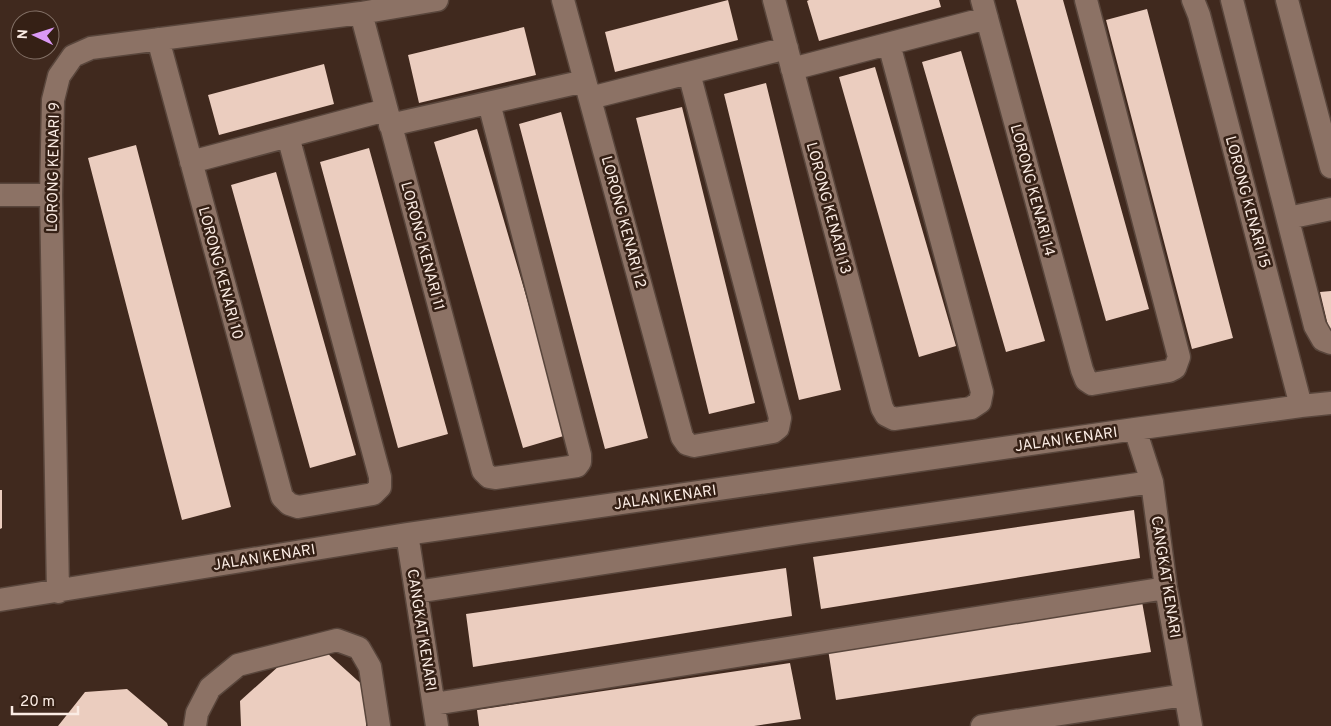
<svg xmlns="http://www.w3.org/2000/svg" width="1331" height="726" font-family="Overpass,sans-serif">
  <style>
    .building { fill: #ebcdbf }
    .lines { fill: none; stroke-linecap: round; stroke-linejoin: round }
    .minor-casing { stroke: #59463c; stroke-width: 25 }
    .minor { stroke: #8c7265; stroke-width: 22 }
    .labels { text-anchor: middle; stroke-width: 5; stroke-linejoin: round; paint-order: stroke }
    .street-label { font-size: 15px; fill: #fbece4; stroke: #352015 }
  </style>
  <rect width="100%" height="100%" fill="#40291e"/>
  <path class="building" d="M 728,0 L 738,40 L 615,72 L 605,32 Z
    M 809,0 L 939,0 L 941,7 L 819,41 L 807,1 Z
    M 1016,0 L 1063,0 L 1149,309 L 1106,321 Z
    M 1147,9 L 1233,338 L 1192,349 L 1106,20 Z
    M 524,27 L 536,75 L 419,103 L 408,55 Z
    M 961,51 L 1045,341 L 1006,352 L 922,62 Z
    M 324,64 L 334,104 L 219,135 L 208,95 Z
    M 875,67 L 956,346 L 919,357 L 839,77 Z
    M 766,83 L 841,390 L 799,400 L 724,94 Z
    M 682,107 L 755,403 L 709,414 L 636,118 Z
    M 561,112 L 648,438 L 605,449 L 519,124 Z
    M 477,129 L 567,435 L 523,448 L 434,142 Z
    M 136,145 L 231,507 L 182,520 L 88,158 Z
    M 369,148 L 448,434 L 398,448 L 320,162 Z
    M 276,172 L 356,455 L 310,468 L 231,185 Z
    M 1331,291 L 1331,334 L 1330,334 L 1320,292 Z
    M 0,490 L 2,490 L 2,528 L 0,529 Z
    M 1134,510 L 1140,558 L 821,609 L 813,557 Z
    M 786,568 L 792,616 L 473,667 L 466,614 Z
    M 1141,596 L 1151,652 L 836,700 L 827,643 Z
    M 327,653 L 367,689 L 366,726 L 241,726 L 240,701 L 290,656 Z
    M 790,663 L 801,719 L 754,726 L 479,726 L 477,710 Z
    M 127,689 L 167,723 L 168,726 L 58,726 L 85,692 Z"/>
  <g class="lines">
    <defs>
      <path id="minor" d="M 563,0 L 682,437 L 687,444 L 694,446 L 773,432 L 778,428 L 780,418 L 689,73
        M 774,0 L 882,408 L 886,415 L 894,419 L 971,408 L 980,402 L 982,392 L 889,44
        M 982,0 L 1082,370 L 1086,380 L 1092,384 L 1169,371 L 1175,368 L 1179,357 L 1086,0
        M 1193,0 L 1199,15 L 1301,406
        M 1232,0 L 1315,326 L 1323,340 L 1331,343
        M 1287,0 L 1331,167
        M 361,13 L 483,471 L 489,477 L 495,478 L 577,466 L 580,462 L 580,455 L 489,103
        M 158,39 L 282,497 L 289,504 L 298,507 L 373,494 L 380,487 L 380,477 L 288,136
        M 792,69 L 987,18
        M 590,98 L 787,48
        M 390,125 L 585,81
        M 191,162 L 386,110
        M 0,195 L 51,195
        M 1288,218 L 1331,209
        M 1135,429 L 1152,482 L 1166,588 L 1191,726
        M 407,534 L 437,726
        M 58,592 L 51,195 L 53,100 L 59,76 L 73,56 L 91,48 L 361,13 L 437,0
        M 416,592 L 799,533 L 1152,482
        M 0,600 L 407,534 L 1135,429 L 1301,406 L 1331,403
        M 434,704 L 1166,588
        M 195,726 L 197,713 L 210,688 L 238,665 L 337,640 L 359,648 L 370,667 L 379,726
        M 982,726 L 1185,695"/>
    </defs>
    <use href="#minor" class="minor-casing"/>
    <use href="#minor" class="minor"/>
  </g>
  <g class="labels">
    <g class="street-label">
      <text transform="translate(53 167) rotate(-89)" y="5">LORONG KENARI 9</text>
      <text transform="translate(1033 190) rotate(75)" y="5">LORONG KENARI 14</text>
      <text transform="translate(1248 202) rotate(75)" y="5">LORONG KENARI 15</text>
      <text transform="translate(829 208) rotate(75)" y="5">LORONG KENARI 13</text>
      <text transform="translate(624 222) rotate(75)" y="5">LORONG KENARI 12</text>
      <text transform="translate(423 246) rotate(75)" y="5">LORONG KENARI 11</text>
      <text transform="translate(221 273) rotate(75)" y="5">LORONG KENARI 10</text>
      <text transform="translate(1066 439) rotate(-8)" y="5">JALAN KENARI</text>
      <text transform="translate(665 497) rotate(-8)" y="5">JALAN KENARI</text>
      <text transform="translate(264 557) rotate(-9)" y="5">JALAN KENARI</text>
      <text transform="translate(1166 577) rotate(81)" y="5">CANGKAT KENARI</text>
      <text transform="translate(422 630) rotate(81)" y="5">CANGKAT KENARI</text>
    </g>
  </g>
  <g transform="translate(35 35) rotate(274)"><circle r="24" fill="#352015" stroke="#847268"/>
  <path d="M0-4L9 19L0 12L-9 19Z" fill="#db99f5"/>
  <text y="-8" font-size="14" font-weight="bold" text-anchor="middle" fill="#fbece4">N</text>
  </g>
  <path d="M12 706v8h66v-8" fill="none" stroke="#fbece4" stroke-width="2.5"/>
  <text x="20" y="706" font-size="15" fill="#fbece4" stroke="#352015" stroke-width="4" paint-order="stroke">20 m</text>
</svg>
